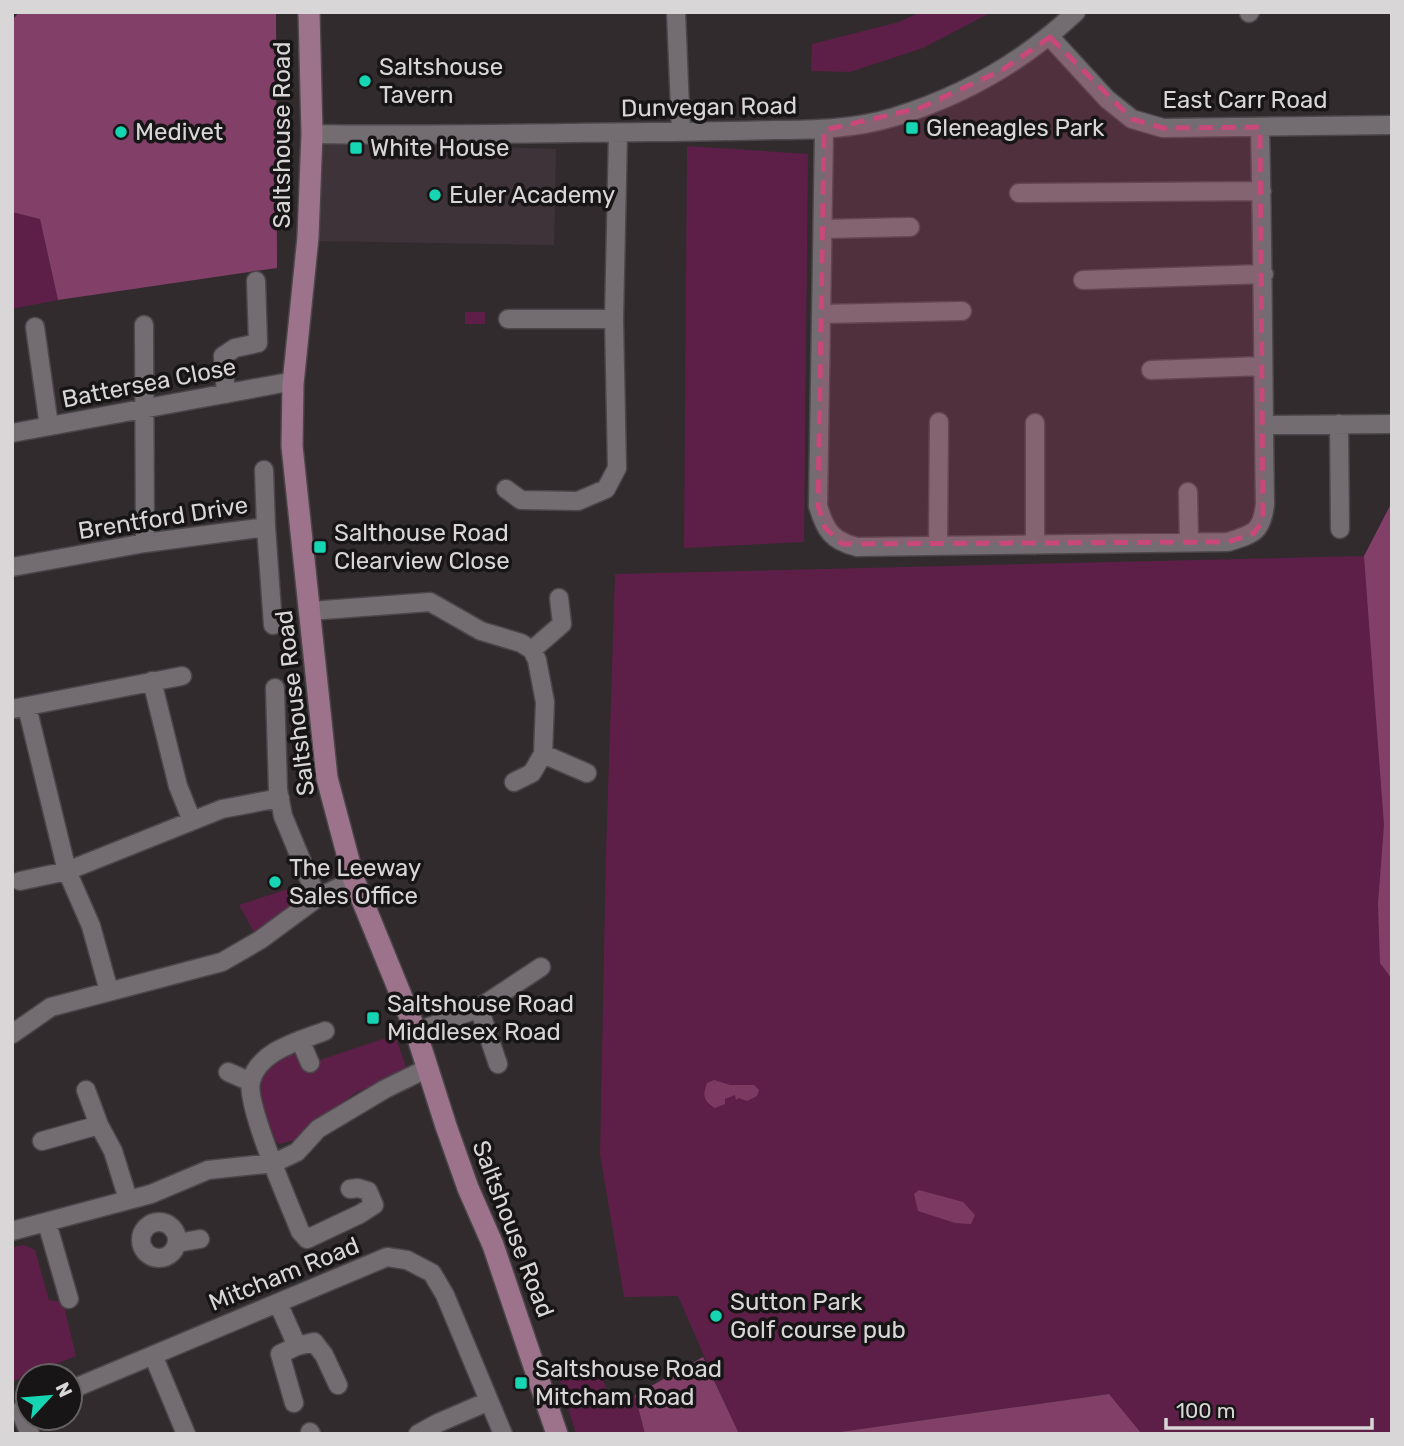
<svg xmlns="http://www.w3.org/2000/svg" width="1404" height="1446" font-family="Rubik,sans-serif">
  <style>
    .built { fill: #3e3339 }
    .green { fill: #5d1f47 }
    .forest { fill: #824069 }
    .water { fill: #7c3a63 }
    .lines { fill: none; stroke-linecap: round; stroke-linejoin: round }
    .minor-casing { stroke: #4b4649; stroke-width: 21 }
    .major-casing { stroke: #4b4649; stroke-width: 24 }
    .minor { stroke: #736c70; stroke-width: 18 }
    .major { stroke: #9d738c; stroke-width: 21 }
    .marked { fill: #c8487a; fill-opacity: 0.2; stroke: #c8487a; stroke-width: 5; stroke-dasharray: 14 9; stroke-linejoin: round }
    .poi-dot { fill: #16d5b3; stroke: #171516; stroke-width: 2.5 }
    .labels { text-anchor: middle; stroke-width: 7; stroke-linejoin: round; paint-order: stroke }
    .poi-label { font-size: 24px; fill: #d9d6d8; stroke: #171516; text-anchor: start }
    .street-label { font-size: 24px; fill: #d9d6d8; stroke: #171516 }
  </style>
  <rect width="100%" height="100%" fill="#312b2e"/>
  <path class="built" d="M 319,141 L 556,149 L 554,245 L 313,241 Z"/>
  <path class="green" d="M 920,12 L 992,12 L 923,48 L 850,72 L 811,71 L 812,44 L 899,22 Z
    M 687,146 L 808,154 L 804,542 L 684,548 Z
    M 12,212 L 40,219 L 58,300 L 12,309 Z
    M 485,312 L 485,324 L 465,324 L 465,312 Z
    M 1392,502 L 1392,1434 L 1142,1434 L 1109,1394 L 826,1434 L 738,1434 L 678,1296 L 624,1297 L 600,1154 L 606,853 L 615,574 L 1364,556 Z
    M 300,885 L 309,894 L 254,932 L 239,905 Z
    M 395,1035 L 407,1070 L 355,1093 L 295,1140 L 279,1144 C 269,1136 266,1128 263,1115 C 261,1109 257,1100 257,1093 C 258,1073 277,1060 294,1054 L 304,1069 L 320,1064 L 320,1060 Z
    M 24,1245 L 35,1250 L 49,1300 L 63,1302 L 76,1356 L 12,1382 L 12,1247 Z
    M 599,1369 L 613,1406 L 635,1395 L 645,1434 L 576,1434 L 557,1371 Z"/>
  <path class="forest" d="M 19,12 L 276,12 L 277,268 L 58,300 L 40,219 L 12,212 L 12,21 Z
    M 1392,502 L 1392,979 L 1380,963 L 1378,904 L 1384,825 L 1364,556 Z
    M 703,1357 L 739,1434 L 645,1434 L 635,1395 Z
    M 1109,1394 L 1142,1434 L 826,1434 Z"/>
  <path class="water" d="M 714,1080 L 730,1085 L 754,1085 L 759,1090 L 757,1096 L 747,1101 L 739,1098 L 736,1100 L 735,1095 L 725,1099 L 725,1104 L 715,1108 C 704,1101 702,1096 707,1083 Z
    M 919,1190 L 963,1202 L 975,1215 L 971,1224 L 955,1223 L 918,1211 L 914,1194 Z"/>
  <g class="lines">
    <defs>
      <path id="minor" d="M 676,12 L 681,132
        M 1249,13 L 1250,12
        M 1050,37 L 1107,99 L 1132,119 L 1163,128 L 1392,125
        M 824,130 L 818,506 C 825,530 832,541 857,547 L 1228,542 C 1254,534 1262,532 1265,504 C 1263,378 1263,252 1260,127
        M 312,134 C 425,136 538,133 651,132 C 692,132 733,131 773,130 C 814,130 855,129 894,117 C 963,96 1024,61 1076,12
        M 1019,193 L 1262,191
        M 824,229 L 910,227
        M 1083,280 L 1264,274
        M 822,314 L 962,311
        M 508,319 L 614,319 L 618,133
        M 144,325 L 145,543
        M 35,327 L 49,426
        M 1151,370 L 1263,366
        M 226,394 L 223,356 L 235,348 L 258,343 L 256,281
        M 1339,424 L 1340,529
        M 1264,425 L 1392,424
        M 12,433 L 294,381
        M 264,470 L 266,527
        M 506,489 L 521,500 L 578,501 L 606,489 L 617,468 L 614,319
        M 1188,492 L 1189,542
        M 1035,545 L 1035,423
        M 938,546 L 939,422
        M 12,567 L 145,543 L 266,527 L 273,625
        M 310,611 L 430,602 L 481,631 L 521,643 L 532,650 L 537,660 L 545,702 L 543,754 L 532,773 L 514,782
        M 532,650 L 562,624 L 559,598
        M 152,681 L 178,786 L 192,821
        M 275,688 L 278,790 L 283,816 L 317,898
        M 27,707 L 67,871 L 91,926 L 109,991
        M 12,709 L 182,676
        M 543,754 L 587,773
        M 20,881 L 67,871 L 222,809 L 280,798
        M 479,1008 L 498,1064
        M 325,1031 C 300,1041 259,1050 251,1081 C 245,1105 289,1203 300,1231 L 307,1239 L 360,1214 L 374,1205 L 368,1191 L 358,1188 L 350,1189
        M 416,1032 L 479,1008 L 541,967
        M 12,1034 L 51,1007 L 222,962 L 260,940 L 317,898 L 354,880
        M 300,1040 L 310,1063
        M 228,1072 L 251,1082
        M 86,1090 L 99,1125
        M 42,1141 L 99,1125 L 113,1151 L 128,1199
        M141 1240a18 18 0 1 1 36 0a18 18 0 1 1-36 0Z
        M 47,1223 L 69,1299
        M 12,1231 L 151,1194 L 208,1170 L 274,1163 L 297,1152 L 318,1129 L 385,1089 L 428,1068
        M 177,1243 L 200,1239
        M 278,1303 L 297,1346 L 280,1354 L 294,1403
        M 297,1346 L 314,1342 L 324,1355 L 338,1385
        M 153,1355 L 186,1434
        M 70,1390 L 387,1257 L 407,1260 L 432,1273 L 445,1295 L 503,1434
        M 20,1411 L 30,1434
        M 310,1432 L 311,1434
        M 418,1434 L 438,1423 L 489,1401"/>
      <path id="major" d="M 309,12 L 312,134 L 308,237 L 293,384 L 292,446 L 327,778 L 354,880 L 416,1032 L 446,1126 L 468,1188 L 493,1245 L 557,1434"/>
    </defs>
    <use href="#minor" class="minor-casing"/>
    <use href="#major" class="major-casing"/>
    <use href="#minor" class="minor"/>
    <use href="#major" class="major"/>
  </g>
  <path class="marked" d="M 1050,37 L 1132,119 L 1163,128 L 1260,127 L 1263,521 L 1253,534 L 1228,542 L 842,544 L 825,528 L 818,506 L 824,130 L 920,108 L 1002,70 Z"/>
  <g class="poi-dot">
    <circle cx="365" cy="81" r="7"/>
    <rect x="905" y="121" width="14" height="14" rx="3.5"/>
    <circle cx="121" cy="132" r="7"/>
    <rect x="349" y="141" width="14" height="14" rx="3.5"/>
    <circle cx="435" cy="195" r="7"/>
    <rect x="313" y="540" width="14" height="14" rx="3.5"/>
    <circle cx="275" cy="882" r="7"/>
    <rect x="366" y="1011" width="14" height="14" rx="3.5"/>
    <circle cx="716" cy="1316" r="7"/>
    <rect x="514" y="1376" width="14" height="14" rx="3.5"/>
  </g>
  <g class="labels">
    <g class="poi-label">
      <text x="379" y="75">Saltshouse<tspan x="379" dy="28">Tavern</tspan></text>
      <text x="926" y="136">Gleneagles Park</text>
      <text x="135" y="140">Medivet</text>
      <text x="370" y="156">White House</text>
      <text x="449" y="203">Euler Academy</text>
      <text x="334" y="541">Salthouse Road<tspan x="334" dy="28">Clearview Close</tspan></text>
      <text x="289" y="876">The Leeway<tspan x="289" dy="28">Sales Office</tspan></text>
      <text x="387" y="1012">Saltshouse Road<tspan x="387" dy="28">Middlesex Road</tspan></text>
      <text x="730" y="1310">Sutton Park<tspan x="730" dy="28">Golf course pub</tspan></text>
      <text x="535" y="1377">Saltshouse Road<tspan x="535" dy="28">Mitcham Road</tspan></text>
    </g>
    <g class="street-label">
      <text x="1245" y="108">East Carr Road</text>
      <text transform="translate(709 107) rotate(-1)" y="8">Dunvegan Road</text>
      <text transform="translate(282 135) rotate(-90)" y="8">Saltshouse Road</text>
      <text transform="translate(149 383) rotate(-11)" y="8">Battersea Close</text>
      <text transform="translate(163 518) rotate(-9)" y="8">Brentford Drive</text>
      <text transform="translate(295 703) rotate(-97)" y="8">Saltshouse Road</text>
      <text transform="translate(513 1229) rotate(69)" y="8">Saltshouse Road</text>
      <text transform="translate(284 1274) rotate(-22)" y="8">Mitcham Road</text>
    </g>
  </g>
  <rect width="1404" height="1446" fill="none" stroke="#d9d6d8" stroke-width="28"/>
  <g transform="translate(49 1397) rotate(64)"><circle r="33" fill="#171516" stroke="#656264" stroke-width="2"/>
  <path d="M0-5L12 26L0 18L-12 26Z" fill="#16d5b3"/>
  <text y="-10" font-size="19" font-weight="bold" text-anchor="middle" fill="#d9d6d8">N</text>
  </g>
  <path d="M1166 1418v10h206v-10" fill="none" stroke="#d9d6d8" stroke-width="3.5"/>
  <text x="1176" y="1418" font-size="21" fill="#d9d6d8" stroke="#171516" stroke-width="5" paint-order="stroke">100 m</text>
</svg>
